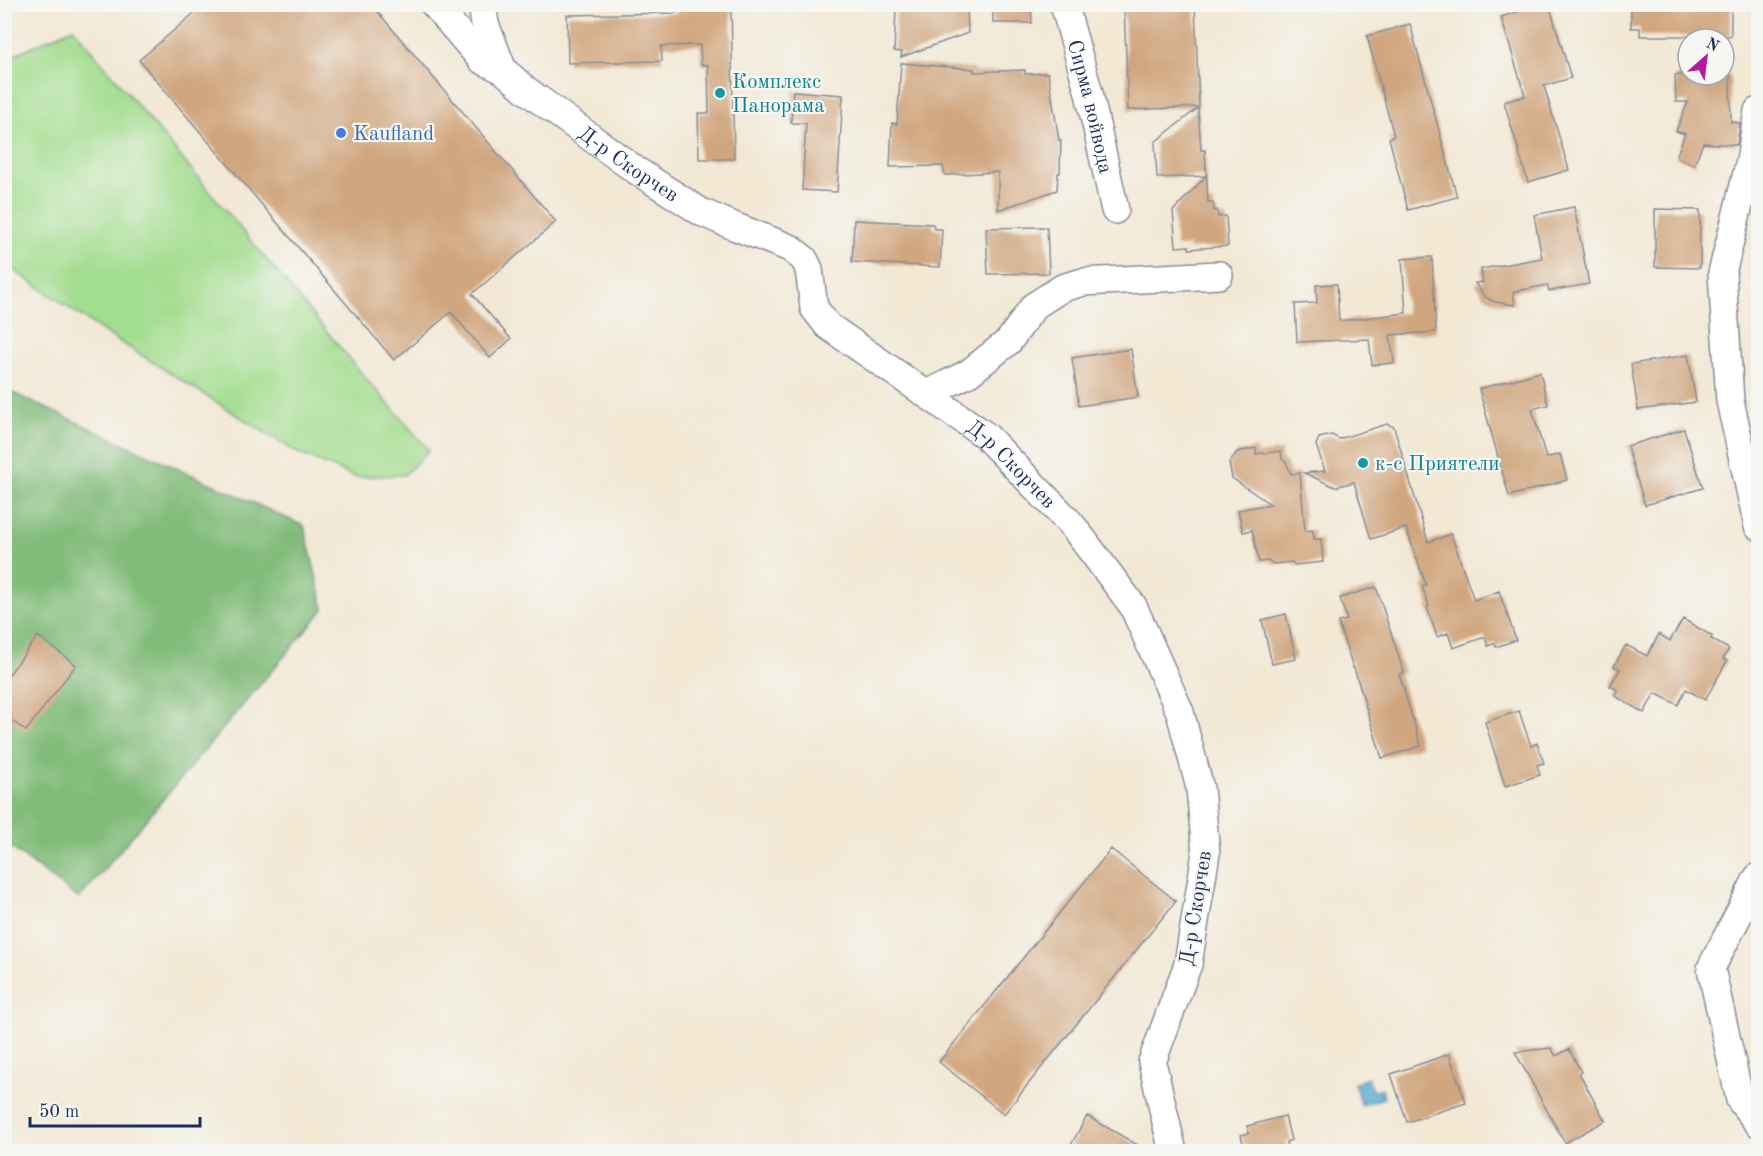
<svg xmlns="http://www.w3.org/2000/svg" width="1763" height="1156" font-family="'Old Standard TT',serif">
  <style>
    .green { fill: #a3dd8f; stroke: #5f8676; stroke-width: 1.5 }
    .forest { fill: #82bc7a; stroke: #4e766c; stroke-width: 1.5 }
    .water { fill: #52a8ce; stroke: #366c96; stroke-width: 1.5 }
    .building { fill: #d0a67e }
    .lines { fill: none; stroke-linecap: round; stroke-linejoin: round }
    .minor-casing { stroke: #868c99; stroke-width: 30 }
    .minor { stroke: #fff; stroke-width: 27 }
    .culture-dot { fill: #0f9aa8; stroke: #f6f6f2; stroke-width: 2 }
    .shop-dot { fill: #3f7fe0; stroke: #f6f6f2; stroke-width: 2 }
    .labels { text-anchor: middle; stroke-width: 4.5; stroke-linejoin: round; paint-order: stroke }
    .culture-label { font-size: 21px; fill: #0d838f; stroke: #f6f6f2; text-anchor: start }
    .street-label { font-size: 21px; fill: #1b2f5e; stroke: #f6f6f2 }
    .shop-label { font-size: 21px; fill: #366cbe; stroke: #f6f6f2; text-anchor: start }
  </style>
  <rect width="100%" height="100%" fill="#f6f6f2"/>
  <filter id="ink" filterUnits="userSpaceOnUse"><feTurbulence type="fractalNoise" baseFrequency=".0167" numOctaves="2"/><feDisplacementMap in="SourceGraphic" scale="12" xChannelSelector="R" yChannelSelector="G"/><feConvolveMatrix kernelMatrix="1 2 1 2 8 2 1 2 1" color-interpolation-filters="sRGB"/></filter>
  <filter id="wash" filterUnits="userSpaceOnUse"><feTurbulence type="fractalNoise" baseFrequency=".008" numOctaves="4" result="noise"/><feDisplacementMap in="SourceGraphic" scale="24" xChannelSelector="R" yChannelSelector="G"/><feGaussianBlur stdDeviation="1.35" result="paint"/><feColorMatrix in="noise" values="0 0 0 0 0 0 0 0 0 0 0 0 0 0 0 0 0 1.4 0 .05"/><feComposite in="paint" operator="in"/></filter>
  <g filter="url(#wash)">
    <rect width="100%" height="100%" fill="#f2e8d4"/>
    <path class="green" d="M 73,28 L 369,382 L 429,450 L 404,475 L 355,477 L 296,452 L 106,333 L 5,264 L 5,59 Z"/>
    <path class="forest" d="M 4,389 L 304,526 L 324,609 L 79,899 L 5,843 Z"/>
    <path class="water" d="M 1368,1078 L 1372,1091 L 1382,1089 L 1384,1098 L 1361,1105 L 1354,1083 Z"/>
    <g id="blocks">
      <path class="building" d="M 205,4 L 371,4 L 556,222 L 472,294 L 511,339 L 490,358 L 451,312 L 394,360 L 139,60 Z
        M 676,4 L 731,4 L 734,159 L 699,159 L 698,113 L 709,113 L 708,65 L 701,65 L 700,45 L 661,46 L 662,61 L 568,63 L 567,15 L 676,13 Z
        M 993,4 L 1031,4 L 1032,23 L 993,23 Z
        M 1124,4 L 1195,4 L 1199,107 L 1128,110 Z
        M 1525,4 L 1549,4 L 1571,78 L 1544,86 L 1569,170 L 1528,182 L 1504,102 L 1525,96 L 1501,17 L 1527,9 Z
        M 1631,4 L 1731,4 L 1731,36 L 1640,36 L 1640,28 L 1631,28 Z
        M 901,6 L 923,7 L 924,9 L 967,9 L 968,33 L 901,57 L 902,52 L 894,51 L 896,11 Z
        M 1410,24 L 1457,197 L 1408,210 L 1389,138 L 1394,136 L 1367,36 Z
        M 901,63 L 974,69 L 974,72 L 1025,70 L 1025,74 L 1048,73 L 1059,140 L 1061,140 L 1060,173 L 1058,173 L 1057,190 L 998,210 L 998,172 L 945,175 L 943,166 L 890,167 L 892,123 L 897,124 Z
        M 1675,75 L 1730,75 L 1731,122 L 1740,123 L 1737,145 L 1703,143 L 1694,165 L 1676,157 L 1685,134 L 1676,131 L 1688,102 L 1676,102 Z
        M 793,91 L 843,95 L 837,192 L 802,190 L 806,123 L 791,123 Z
        M 1198,108 L 1201,150 L 1205,150 L 1208,202 L 1213,202 L 1214,211 L 1217,210 L 1218,217 L 1226,216 L 1228,246 L 1189,249 L 1189,246 L 1176,247 L 1173,211 L 1206,176 L 1157,178 L 1155,142 Z
        M 1574,207 L 1589,284 L 1549,291 L 1547,285 L 1513,292 L 1515,305 L 1495,302 L 1485,297 L 1475,283 L 1483,282 L 1481,269 L 1542,258 L 1534,215 Z
        M 1655,209 L 1700,210 L 1700,268 L 1655,267 Z
        M 854,220 L 933,224 L 934,229 L 942,229 L 940,267 L 852,262 Z
        M 1047,227 L 1049,273 L 988,274 L 986,228 Z
        M 1432,257 L 1436,332 L 1390,335 L 1394,363 L 1372,365 L 1369,339 L 1297,342 L 1295,304 L 1317,303 L 1316,285 L 1337,284 L 1339,321 L 1406,313 L 1402,259 Z
        M 1131,349 L 1138,397 L 1079,406 L 1072,358 Z
        M 1688,355 L 1696,402 L 1638,410 L 1631,364 Z
        M 1540,372 L 1548,405 L 1532,409 L 1546,458 L 1560,454 L 1567,480 L 1509,496 L 1479,389 Z
        M 1387,424 L 1394,427 L 1428,542 L 1451,534 L 1474,600 L 1499,591 L 1516,640 L 1496,647 L 1495,643 L 1488,646 L 1485,637 L 1453,648 L 1448,633 L 1437,637 L 1427,607 L 1429,606 L 1422,586 L 1426,585 L 1406,528 L 1371,539 L 1354,482 L 1335,487 L 1304,473 L 1325,471 L 1316,445 L 1319,438 L 1332,435 L 1339,439 Z
        M 1684,429 L 1703,488 L 1645,505 L 1627,446 Z
        M 1256,448 L 1256,454 L 1281,451 L 1282,459 L 1286,462 L 1291,474 L 1300,473 L 1305,531 L 1313,530 L 1314,539 L 1321,539 L 1323,562 L 1295,565 L 1292,562 L 1273,564 L 1269,561 L 1259,562 L 1252,530 L 1243,532 L 1238,510 L 1270,504 L 1232,478 L 1229,463 L 1237,452 Z
        M 1376,587 L 1404,673 L 1399,674 L 1421,746 L 1382,758 L 1354,668 L 1353,668 L 1338,622 L 1347,620 L 1340,598 Z
        M 1286,614 L 1296,659 L 1272,664 L 1262,620 Z
        M 1683,619 L 1712,636 L 1711,639 L 1729,649 L 1723,659 L 1727,661 L 1705,700 L 1686,689 L 1678,705 L 1655,693 L 1644,713 L 1615,696 L 1618,690 L 1610,686 L 1620,669 L 1614,666 L 1626,645 L 1647,656 L 1659,634 L 1670,641 Z
        M 38,636 L 76,665 L 26,731 L 4,715 L 4,681 Z
        M 1519,711 L 1531,746 L 1537,743 L 1544,763 L 1537,765 L 1540,775 L 1505,786 L 1485,722 Z
        M 1111,849 L 1176,901 L 1004,1114 L 939,1062 Z
        M 1551,1048 L 1556,1056 L 1569,1049 L 1581,1072 L 1579,1073 L 1605,1121 L 1565,1143 L 1515,1052 Z
        M 1449,1054 L 1466,1103 L 1407,1122 L 1391,1074 Z
        M 1087,1116 L 1150,1152 L 1067,1152 Z
        M 1285,1116 L 1291,1140 L 1286,1142 L 1288,1152 L 1245,1152 L 1241,1135 L 1249,1133 L 1247,1126 Z"/>
    </g>
  </g>
  <g filter="url(#ink)">
    <use href="#blocks" fill-opacity="0" stroke="#868c99" stroke-width="1.5"/>
    <g class="lines">
      <defs>
        <g id="minor">
          <path id="s1" d="M 434,4 L 482,60 L 503,70 L 526,90 L 634,169 L 701,212 L 736,227 L 790,248 L 804,259 L 809,269 L 814,308 L 828,326 L 985,435 L 1072,525 L 1133,606 L 1180,712 L 1200,788 L 1206,853 L 1188,964 L 1152,1062 L 1173,1152"/>
          <path d="M 482,4 L 485,24 L 503,70"/>
          <path id="s2" d="M 1064,4 L 1089,93 L 1115,210"/>
          <path d="M 1758,111 L 1750,161 L 1722,273 L 1730,401 L 1758,526"/>
          <path d="M 927,394 L 969,373 L 1009,341 L 1034,306 L 1062,288 L 1083,282 L 1219,275"/>
          <path d="M 1758,877 L 1711,968 L 1740,1100 L 1758,1123"/>
        </g>
      </defs>
      <use href="#minor" class="minor-casing"/>
      <use href="#minor" class="minor"/>
    </g>
  </g>
  <g class="culture-dot">
    <circle cx="720" cy="93" r="6"/>
    <circle cx="1363" cy="463" r="6"/>
  </g>
  <circle class="shop-dot" cx="341" cy="133" r="6"/>
  <g class="labels">
    <g class="culture-label">
      <text x="732" y="88">Комплекс<tspan x="732" dy="24">Панорама</tspan></text>
      <text x="1375" y="470">к-с Приятели</text>
    </g>
    <g class="street-label">
      <text dy="7" stroke="none"><textPath href="#s2" startOffset="106">Сирма войвода</textPath></text>
      <text dy="7" stroke="none"><textPath href="#s1" startOffset="254">Д-р Скорчев</textPath></text>
      <text dy="7" stroke="none"><textPath href="#s1" startOffset="758">Д-р Скорчев</textPath></text>
      <text transform="translate(1195 908) rotate(-81)" y="7">Д-р Скорчев</text>
    </g>
    <g class="shop-label">
      <text x="353" y="140">Kaufland</text>
    </g>
  </g>
  <rect width="1763" height="1156" fill="none" stroke="#f6f6f2" stroke-width="24"/>
  <g transform="translate(1706 57) rotate(28)"><circle r="28" fill="#f6f6f2" stroke="#9ea6b7" stroke-width="1.5"/>
  <path d="M0-4.5L10 22L0 15L-10 22Z" fill="#b5179e"/>
  <text y="-9" font-size="16" font-weight="bold" text-anchor="middle" fill="#1b2f5e">N</text>
  </g>
  <path d="M30 1117v9h170v-9" fill="none" stroke="#1b2f5e" stroke-width="3"/>
  <text x="39" y="1117" font-size="18" fill="#1b2f5e" stroke="#f6f6f2" stroke-width="4.5" paint-order="stroke">50 m</text>
</svg>
